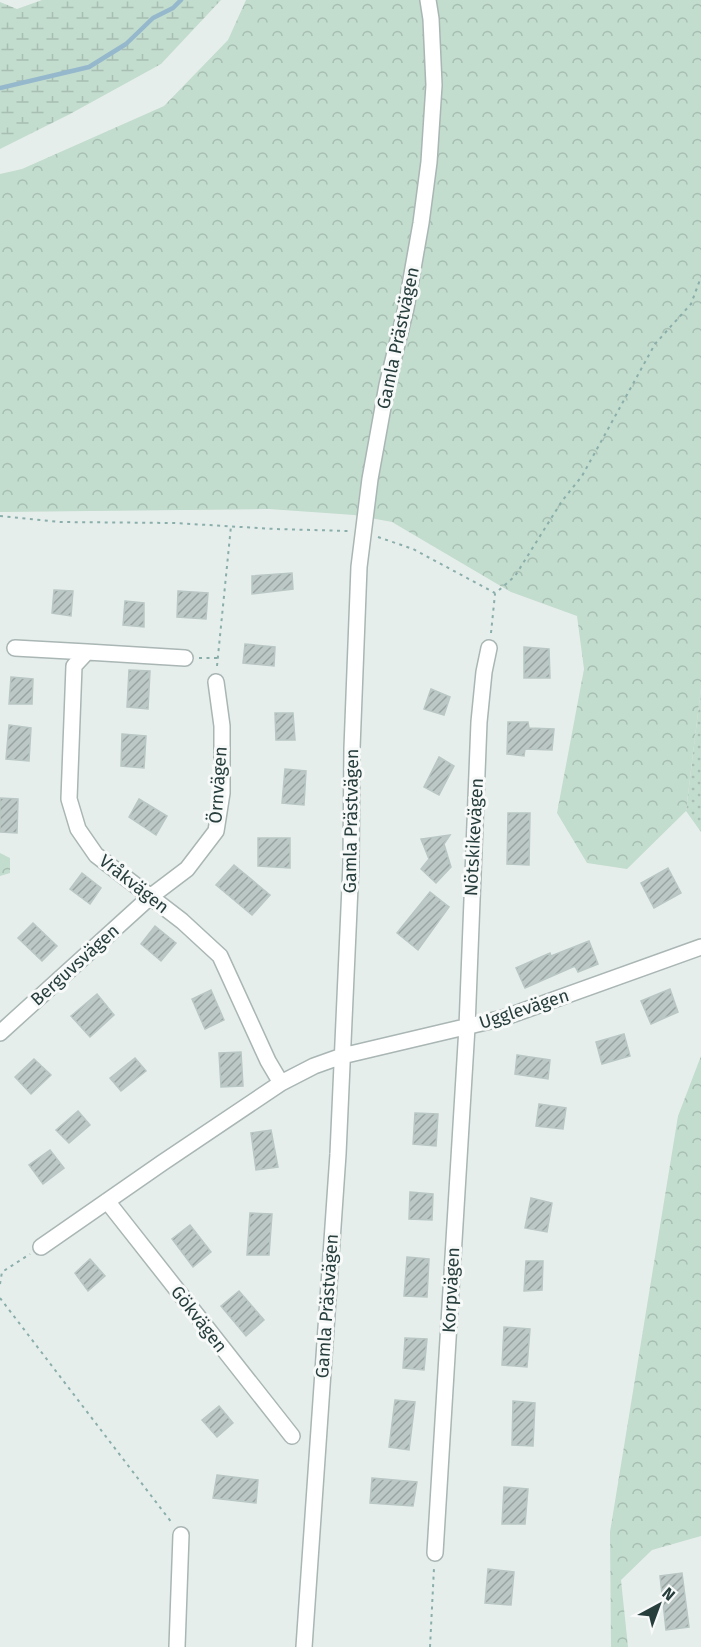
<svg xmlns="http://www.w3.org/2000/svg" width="701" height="1647" font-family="'Fira Sans',sans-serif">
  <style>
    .grass { fill: url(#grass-dots) }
    .forest { fill: url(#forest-crowns) }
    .wetland { fill: url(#wetland-marsh) }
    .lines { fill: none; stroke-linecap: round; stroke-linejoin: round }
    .stream { stroke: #95b8cc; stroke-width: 4.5 }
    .building { fill: url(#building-hatch); stroke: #b9c7c4; stroke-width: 1.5 }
    .minor-casing { stroke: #a9b6b4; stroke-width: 18 }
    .path { stroke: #8aaeaa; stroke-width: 2; stroke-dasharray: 3 4.5; stroke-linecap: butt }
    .minor { stroke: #fff; stroke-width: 15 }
    .labels { text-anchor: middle; stroke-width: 6; stroke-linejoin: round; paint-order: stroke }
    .street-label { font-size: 18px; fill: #273e3d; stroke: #f7faf9 }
  </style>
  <defs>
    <pattern id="grass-dots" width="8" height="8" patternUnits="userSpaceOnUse" patternTransform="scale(1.5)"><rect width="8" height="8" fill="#c2dcce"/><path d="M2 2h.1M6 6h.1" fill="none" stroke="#a7beb2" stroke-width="1.8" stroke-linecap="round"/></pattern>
    <pattern id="forest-crowns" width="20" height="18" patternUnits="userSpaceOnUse" patternTransform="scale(1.5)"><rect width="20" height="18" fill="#c2dcce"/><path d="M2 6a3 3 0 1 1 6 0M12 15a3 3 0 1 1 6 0" fill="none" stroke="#a7beb2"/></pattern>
    <pattern id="wetland-marsh" width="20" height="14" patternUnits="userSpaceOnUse" patternTransform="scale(1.5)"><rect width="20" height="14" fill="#c2dcce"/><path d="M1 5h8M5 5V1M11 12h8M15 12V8" fill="none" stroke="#a7beb2"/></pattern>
    <pattern id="building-hatch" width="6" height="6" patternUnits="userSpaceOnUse" patternTransform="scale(1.5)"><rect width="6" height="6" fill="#bcc8c6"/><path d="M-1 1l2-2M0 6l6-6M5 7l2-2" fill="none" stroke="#99a4a2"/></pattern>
  </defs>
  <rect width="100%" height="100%" fill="#e6eeec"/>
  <path class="grass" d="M 701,688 L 701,832 L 686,811 Z"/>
  <path class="forest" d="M 246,0 L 701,0 L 701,688 L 686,811 L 627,869 L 587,863 L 557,813 L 584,669 L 577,616 L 511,592 L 392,522 L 354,515 L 269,509 L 0,512 L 0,174 L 22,169 L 164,106 L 228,40 Z
    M 0,853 L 10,858 L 10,873 L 0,876 Z
    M 701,1056 L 701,1536 L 652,1550 L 621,1580 L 628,1647 L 611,1647 L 610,1532 L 678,1116 Z"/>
  <path class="wetland" d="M 42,0 L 221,0 L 161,64 L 70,114 L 0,149 L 0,2 L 17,9 Z"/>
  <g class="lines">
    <path class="stream" d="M 0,88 L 89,67 L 126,44 L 153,18 L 173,8 L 181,0"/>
  </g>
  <path class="building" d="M 292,573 L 293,589 L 252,594 L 252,576 Z
    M 54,590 L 73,591 L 71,616 L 52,613 Z
    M 178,591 L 208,593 L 206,619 L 177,617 Z
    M 125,601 L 144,603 L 144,627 L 123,625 Z
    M 245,644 L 275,647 L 274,666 L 243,663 Z
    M 524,647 L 549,649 L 550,678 L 524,678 Z
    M 129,670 L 150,671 L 148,709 L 127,707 Z
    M 11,677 L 33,679 L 32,704 L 9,704 Z
    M 431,689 L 450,697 L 444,715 L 424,709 Z
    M 275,713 L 293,713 L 295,740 L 276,740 Z
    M 508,722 L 528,722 L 529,728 L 554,729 L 552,750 L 525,749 L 524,756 L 507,754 Z
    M 9,725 L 31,728 L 29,761 L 6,759 Z
    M 122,734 L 146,736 L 144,768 L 121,766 Z
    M 439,757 L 454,766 L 439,795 L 424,787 Z
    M 285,769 L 306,771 L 304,805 L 282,803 Z
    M 0,798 L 18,799 L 17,833 L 0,832 Z
    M 139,799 L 167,816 L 156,835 L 129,817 Z
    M 508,813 L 530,813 L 529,865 L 507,864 Z
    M 450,835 L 444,844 L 451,867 L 436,883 L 421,869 L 429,859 L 421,839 Z
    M 258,838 L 290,838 L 290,868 L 258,866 Z
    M 234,865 L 270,895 L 252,915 L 216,885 Z
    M 668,868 L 681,893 L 654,908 L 641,883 Z
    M 82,873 L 101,888 L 90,904 L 70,889 Z
    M 430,892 L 449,907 L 418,950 L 397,933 Z
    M 33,923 L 57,946 L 42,961 L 18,938 Z
    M 155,926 L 176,943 L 161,961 L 141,944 Z
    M 589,941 L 598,964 L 578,972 L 575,966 L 525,988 L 516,968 L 550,953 L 551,956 Z
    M 670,989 L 678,1012 L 651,1024 L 641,1001 Z
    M 211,990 L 224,1020 L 205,1029 L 192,999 Z
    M 97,994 L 114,1015 L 90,1037 L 71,1016 Z
    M 624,1034 L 630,1056 L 602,1064 L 596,1042 Z
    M 241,1052 L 243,1086 L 221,1087 L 219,1053 Z
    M 517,1055 L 550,1060 L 548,1079 L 515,1074 Z
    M 135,1058 L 146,1071 L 121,1091 L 110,1078 Z
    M 34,1059 L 51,1075 L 31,1094 L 15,1077 Z
    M 539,1104 L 566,1108 L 563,1129 L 536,1126 Z
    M 78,1111 L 90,1125 L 69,1143 L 56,1130 Z
    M 415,1113 L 438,1114 L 436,1146 L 413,1144 Z
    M 271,1130 L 278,1167 L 256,1170 L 251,1133 Z
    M 50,1150 L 64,1168 L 43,1184 L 29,1165 Z
    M 410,1192 L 433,1194 L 432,1220 L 409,1219 Z
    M 531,1198 L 552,1203 L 547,1232 L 525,1228 Z
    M 250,1213 L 272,1214 L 269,1255 L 247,1255 Z
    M 190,1225 L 211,1252 L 193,1267 L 172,1239 Z
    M 407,1257 L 429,1259 L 427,1297 L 404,1296 Z
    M 90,1259 L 105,1276 L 88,1291 L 75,1273 Z
    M 526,1261 L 543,1261 L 542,1290 L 524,1291 Z
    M 239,1291 L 264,1320 L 246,1336 L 221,1306 Z
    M 504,1327 L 530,1329 L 527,1367 L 502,1365 Z
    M 405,1338 L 427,1339 L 424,1370 L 403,1368 Z
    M 395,1400 L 415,1402 L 409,1450 L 389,1447 Z
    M 513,1401 L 535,1403 L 533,1446 L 512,1445 Z
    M 219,1406 L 233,1423 L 217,1437 L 202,1420 Z
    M 217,1475 L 258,1480 L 256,1503 L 213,1498 Z
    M 372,1478 L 417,1482 L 413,1506 L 370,1503 Z
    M 504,1487 L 528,1489 L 525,1524 L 502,1524 Z
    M 488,1569 L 514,1572 L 511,1605 L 485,1603 Z
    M 682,1573 L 689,1627 L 666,1630 L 660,1576 Z"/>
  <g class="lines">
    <defs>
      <path id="minor" d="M 15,648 L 87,652
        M 185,658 L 87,652 L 74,666 L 69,799 L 78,829 L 96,855 L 182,921 L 220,956 L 268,1061 L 281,1083
        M 0,1033 L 150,897 L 187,869 L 216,831 L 222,793 L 222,726 L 216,682
        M 107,1201 L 292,1436
        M 41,1247 L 162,1163 L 281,1083 L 314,1066 L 342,1056 L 503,1018 L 701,947
        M 435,1553 L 467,1027 L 479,722 L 484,672 L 489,648
        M 177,1647 L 181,1535
        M 304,1647 L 338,1154 L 351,864 L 352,748 L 359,567 L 370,479 L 387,385 L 406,308 L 421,223 L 429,162 L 434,85 L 431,19 L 428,0"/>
    </defs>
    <use href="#minor" class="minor-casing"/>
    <path class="path" d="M 0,516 L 60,522 L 174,523 L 275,529 L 349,531
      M 378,537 L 413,549 L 495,593 L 498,591 L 515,576 L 562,501 L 582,476 L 655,344 L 691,304 L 701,277
      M 491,633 L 495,594
      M 199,658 L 218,658
      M 217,666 L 231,526
      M 0,1284 L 2,1272 L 30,1254
      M 0,1298 L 172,1523
      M 430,1647 L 434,1568"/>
    <use href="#minor" class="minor"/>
  </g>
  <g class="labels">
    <g class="street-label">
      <text transform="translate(398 338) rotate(-78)" y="6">Gamla Prästvägen</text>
      <text transform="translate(218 785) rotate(-86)" y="6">Örnvägen</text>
      <text transform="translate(351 821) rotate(-89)" y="6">Gamla Prästvägen</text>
      <text transform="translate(474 837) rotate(-87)" y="6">Nötskikevägen</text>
      <text transform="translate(134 884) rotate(38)" y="6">Vråkvägen</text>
      <text transform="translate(75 965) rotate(-42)" y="6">Berguvsvägen</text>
      <text transform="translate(524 1009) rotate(-18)" y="6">Ugglevägen</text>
      <text transform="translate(451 1290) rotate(-87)" y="6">Korpvägen</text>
      <text transform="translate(327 1306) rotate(-86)" y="6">Gamla Prästvägen</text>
      <text transform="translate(199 1319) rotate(52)" y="6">Gökvägen</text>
    </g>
  </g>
  <g transform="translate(659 1605) rotate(41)" stroke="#f7faf9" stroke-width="4.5" paint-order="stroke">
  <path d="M0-4.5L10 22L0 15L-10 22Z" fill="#273e3d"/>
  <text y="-9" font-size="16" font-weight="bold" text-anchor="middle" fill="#273e3d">N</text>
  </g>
</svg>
